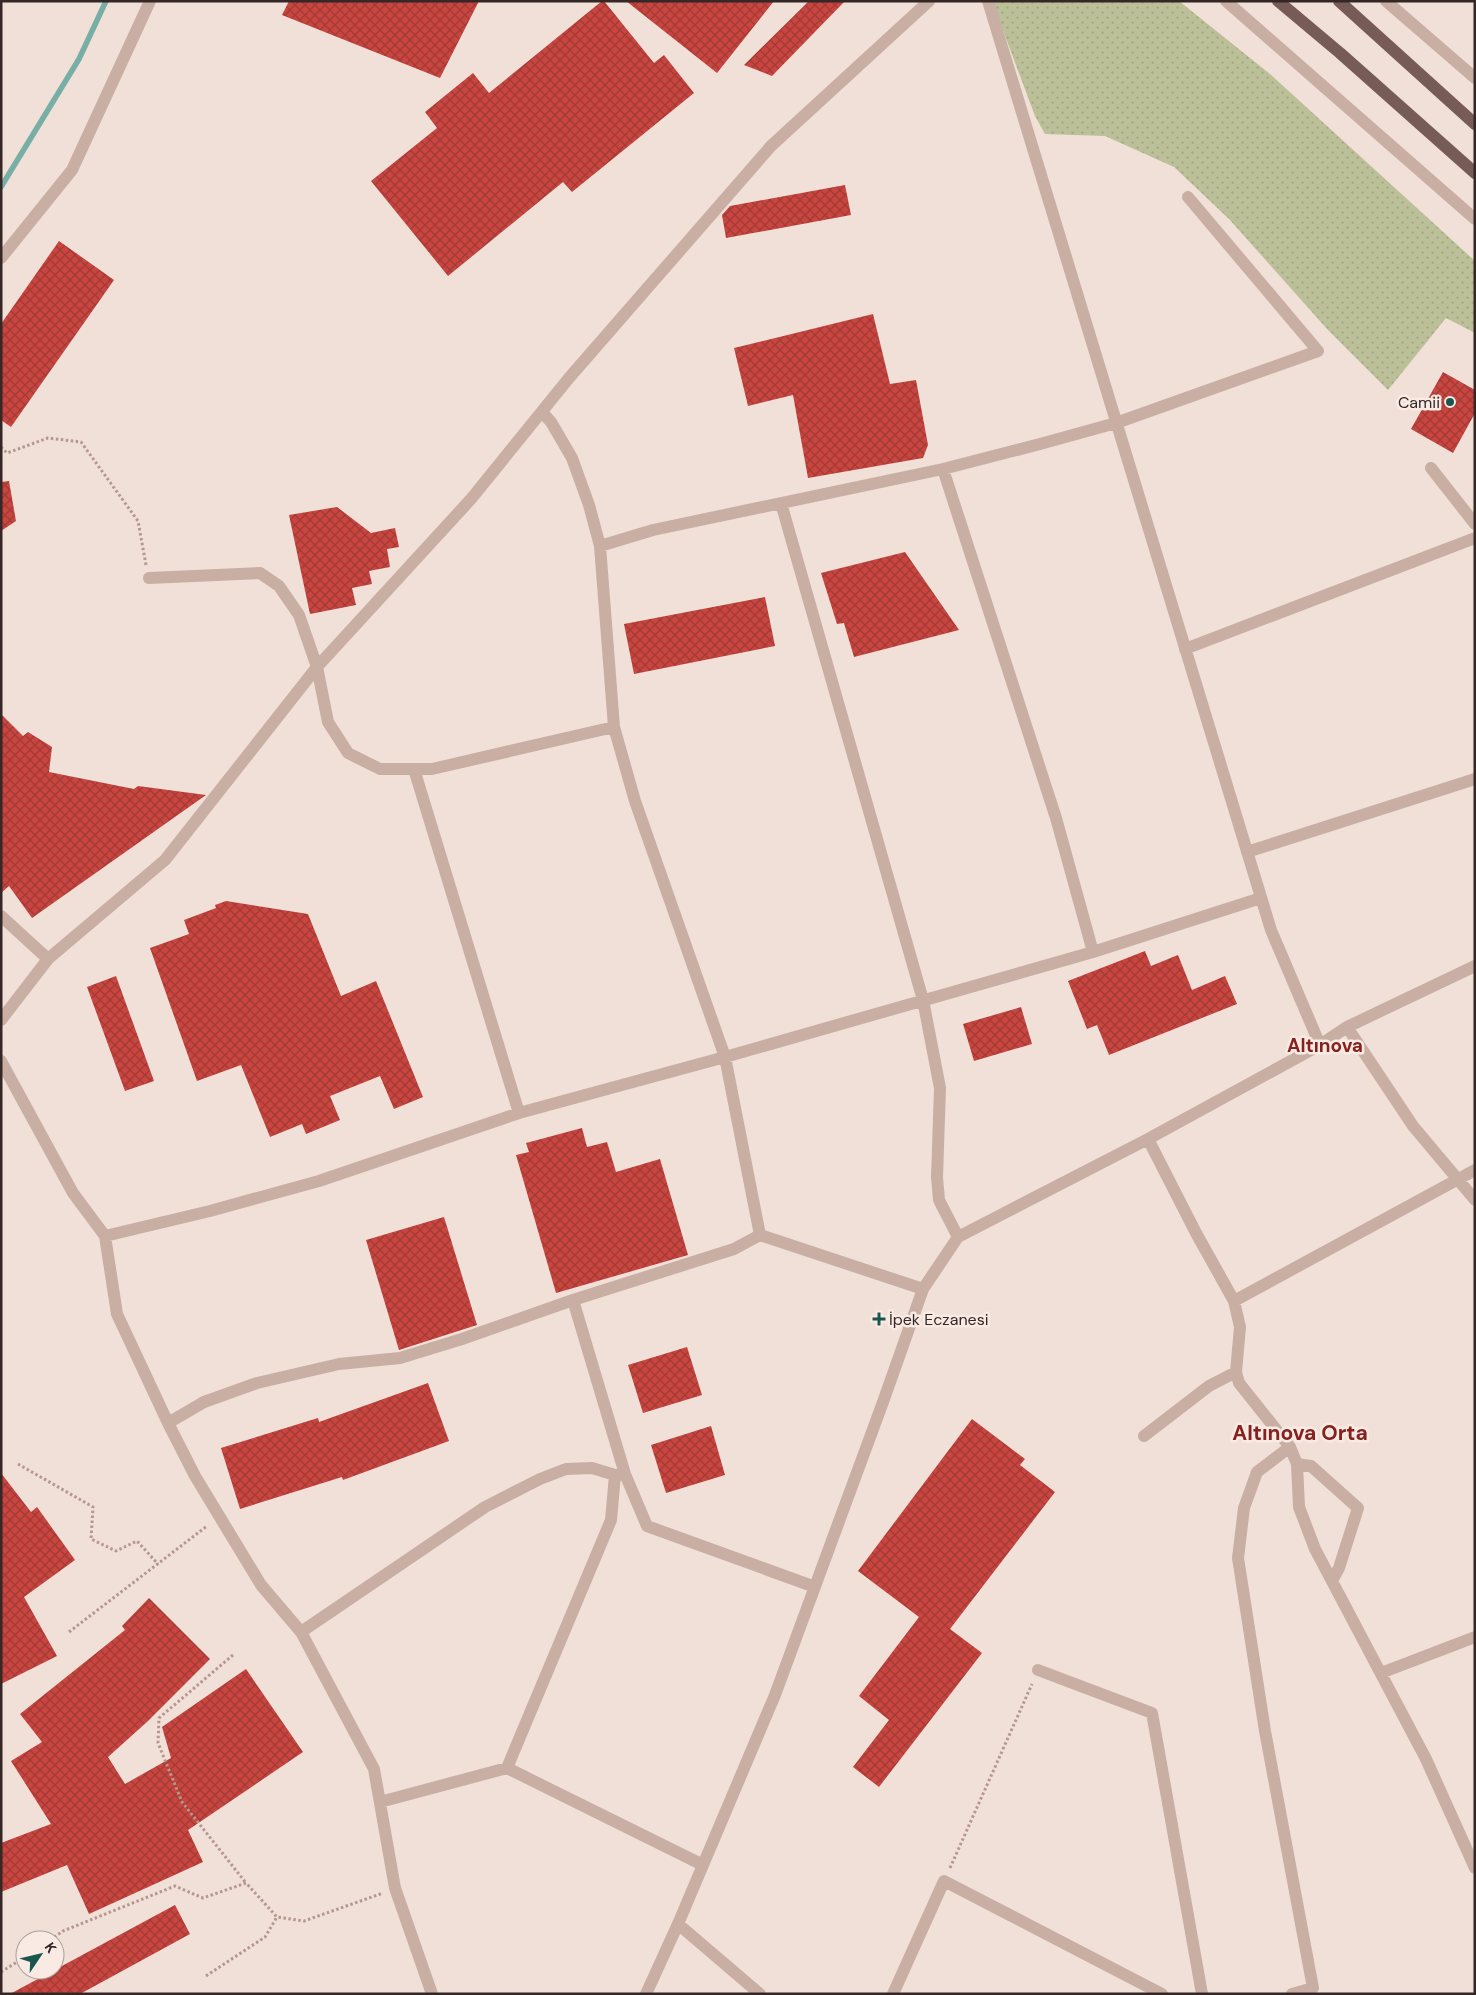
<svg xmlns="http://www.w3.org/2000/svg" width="1476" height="1995" font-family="'DM Sans',sans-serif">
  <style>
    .green { fill: url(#green-dots) }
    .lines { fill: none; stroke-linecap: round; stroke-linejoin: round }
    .stream { stroke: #77afa6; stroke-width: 5.5 }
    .building { fill: url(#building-cross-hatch) }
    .path { stroke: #b5978e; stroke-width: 3; stroke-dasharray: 2.5 2.5; stroke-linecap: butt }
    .minor { stroke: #c9aea4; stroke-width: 12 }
    .major { stroke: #775b57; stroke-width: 12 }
    .poi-dot { fill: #1b564e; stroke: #f9ebe4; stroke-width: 2 }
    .labels { text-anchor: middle; stroke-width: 5; stroke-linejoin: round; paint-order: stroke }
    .poi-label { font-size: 16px; fill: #352726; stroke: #f9ebe4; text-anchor: end }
    .quarter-label { font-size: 19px; font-weight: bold; fill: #85211e; stroke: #f9ebe4 }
    .district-label { font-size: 21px; font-weight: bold; fill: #85211e; stroke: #f9ebe4 }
  </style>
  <defs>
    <pattern id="green-dots" width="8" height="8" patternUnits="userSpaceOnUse" patternTransform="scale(1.25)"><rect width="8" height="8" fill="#bbc098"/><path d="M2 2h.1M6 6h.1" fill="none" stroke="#a1a583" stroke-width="1.8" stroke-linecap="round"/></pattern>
    <pattern id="building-cross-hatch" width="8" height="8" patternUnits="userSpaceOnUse" patternTransform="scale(1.25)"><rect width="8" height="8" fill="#c84540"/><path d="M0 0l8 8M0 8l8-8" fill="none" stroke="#a33a35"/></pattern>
  </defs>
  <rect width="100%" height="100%" fill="#f1e0d8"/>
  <path class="green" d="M 992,1 L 1179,1 L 1270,74 L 1475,261 L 1475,333 L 1446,318 L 1388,390 L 1328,330 L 1229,219 L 1174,167 L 1105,136 L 1045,134 L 1035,116 Z"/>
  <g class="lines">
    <path class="stream" d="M 1,187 L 79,59 L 106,1"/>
  </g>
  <path class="building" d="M 289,1 L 479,1 L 440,78 L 282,15 Z
    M 602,1 L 604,1 L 654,63 L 664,55 L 694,93 L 572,192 L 563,182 L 448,276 L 371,181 L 437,128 L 425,112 L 473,73 L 489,93 Z
    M 626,1 L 774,1 L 717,73 Z
    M 809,1 L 845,1 L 772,76 L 744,65 Z
    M 845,185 L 851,215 L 726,238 L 722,215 L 730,206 Z
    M 59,241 L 114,280 L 11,427 L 1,420 L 1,324 Z
    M 873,314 L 890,384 L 916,380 L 928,445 L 923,458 L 808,478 L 793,395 L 748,406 L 734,348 Z
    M 1443,372 L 1475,390 L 1475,413 L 1453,453 L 1411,429 Z
    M 9,481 L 16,521 L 1,531 L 1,482 Z
    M 337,507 L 371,533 L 395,528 L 399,547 L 387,549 L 390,567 L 369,571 L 372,584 L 352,588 L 356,605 L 310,614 L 289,515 Z
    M 905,552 L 959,630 L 854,657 L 844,623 L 837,624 L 821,573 Z
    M 765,597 L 775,646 L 634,674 L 624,624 Z
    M 1,714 L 23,736 L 28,732 L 52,747 L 49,772 L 134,789 L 138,786 L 206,795 L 32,918 L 9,886 L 1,893 Z
    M 226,901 L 308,914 L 341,996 L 376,981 L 423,1097 L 394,1109 L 380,1076 L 330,1096 L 340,1120 L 306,1134 L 302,1124 L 270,1137 L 241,1065 L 197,1081 L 150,948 L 189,934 L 184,920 L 216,908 L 215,905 Z
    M 1145,951 L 1151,966 L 1178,955 L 1192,990 L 1225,976 L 1237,1004 L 1109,1055 L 1097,1025 L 1087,1029 L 1068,981 Z
    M 116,976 L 154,1081 L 125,1091 L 87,987 Z
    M 1021,1007 L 1032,1044 L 974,1061 L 963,1024 Z
    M 582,1128 L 587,1147 L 607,1142 L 616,1172 L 660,1159 L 688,1255 L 556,1293 L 516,1155 L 529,1152 L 526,1143 Z
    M 444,1217 L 477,1325 L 399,1350 L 366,1240 Z
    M 687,1347 L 702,1395 L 643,1413 L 628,1365 Z
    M 428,1383 L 449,1441 L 343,1480 L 342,1477 L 240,1509 L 221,1448 L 318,1418 L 319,1422 Z
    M 972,1419 L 1025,1459 L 1020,1465 L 1055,1492 L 950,1629 L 982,1653 L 879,1787 L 853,1767 L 889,1720 L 859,1696 L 919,1617 L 858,1571 Z
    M 711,1426 L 725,1475 L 666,1493 L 651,1445 Z
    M 1,1473 L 31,1512 L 37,1507 L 75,1560 L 24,1597 L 57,1656 L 1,1684 Z
    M 149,1598 L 210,1659 L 148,1721 L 108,1757 L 125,1784 L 171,1758 L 162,1727 L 246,1669 L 303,1752 L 188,1830 L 203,1862 L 89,1914 L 67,1865 L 1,1892 L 1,1843 L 51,1824 L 11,1761 L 42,1742 L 20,1714 L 125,1630 L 122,1626 Z
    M 175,1905 L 190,1934 L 80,1994 L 10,1994 Z"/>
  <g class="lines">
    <path class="path" d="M 1,447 L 7,453 L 48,438 L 81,442 L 138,521 L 146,565
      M 18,1464 L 93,1507 L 91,1539 L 116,1551 L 137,1541 L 158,1564
      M 69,1632 L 207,1526
      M 233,1655 L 159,1718 L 158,1743 L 182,1802 L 246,1883
      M 950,1868 L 1032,1684
      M 50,1940 L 63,1931 L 175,1886 L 203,1898 L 246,1883 L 277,1917 L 304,1921 L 383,1893
      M 1,1972 L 25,1957
      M 206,1976 L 265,1937 L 277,1917"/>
    <path class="minor" d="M 988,1 L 1271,930 L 1320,1045
      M 1226,1 L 1475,219
      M 1386,1 L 1475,78
      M 1,258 L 72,170 L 150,1
      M 542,412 L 551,422 L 572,458 L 589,505 L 600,546 L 614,727 L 635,801 L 725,1057 L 1093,952 L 1261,898
      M 1431,468 L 1475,524
      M 943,469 L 1056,818 L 1093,952
      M 781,503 L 923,1000 L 940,1088 L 937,1177 L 939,1200 L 958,1237
      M 600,546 L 653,530 L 943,469 L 1040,444 L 1116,423 L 1318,351 L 1188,197
      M 149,578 L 260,573 L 279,586 L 299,615 L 317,667 L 328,722 L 348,753 L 380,769 L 432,769 L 614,727
      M 1185,649 L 1475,538
      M 414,769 L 519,1113
      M 1247,852 L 1475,779
      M 1,916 L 48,959 L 1,1020
      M 48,959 L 165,860 L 317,667 L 471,499 L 569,378 L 771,146 L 929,1
      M 1347,1027 L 1413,1126 L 1475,1200
      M 1,1061 L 73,1193 L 105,1236 L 117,1314 L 168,1423 L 195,1476 L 261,1585 L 301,1632 L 374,1769 L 395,1888 L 432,1994
      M 1148,1139 L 1196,1233 L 1234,1301 L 1240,1327 L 1236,1372 L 1239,1383 L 1290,1447 L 1297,1464 L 1299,1507 L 1315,1549 L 1426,1759 L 1475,1868
      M 105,1236 L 210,1211 L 319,1181 L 519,1113 L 725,1057 L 760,1235 L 923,1289
      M 573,1300 L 625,1474 L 647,1526 L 815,1587
      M 1234,1301 L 1475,1170
      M 168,1423 L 204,1402 L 257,1383 L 339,1364 L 400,1358 L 462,1339 L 573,1300 L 734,1249 L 760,1235
      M 1144,1436 L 1209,1386 L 1236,1372
      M 1290,1447 L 1257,1472 L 1244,1508 L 1238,1558 L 1265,1731 L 1313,1988 L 1292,1994
      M 1297,1464 L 1311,1466 L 1358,1508 L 1339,1568 L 1332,1581
      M 301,1632 L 485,1507 L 540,1479 L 566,1469 L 592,1468 L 615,1475 L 625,1474
      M 1038,1670 L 1152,1713 L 1202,1994
      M 1381,1673 L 1475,1637
      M 507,1768 L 611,1520 L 615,1475
      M 380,1802 L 507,1768 L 703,1865
      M 678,1924 L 760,1994
      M 646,1994 L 678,1924 L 775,1695 L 883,1402 L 923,1289 L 958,1237 L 1148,1139 L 1320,1045 L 1347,1027 L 1475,966
      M 893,1994 L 944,1881 L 1162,1994"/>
    <path class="major" d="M 1278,1 L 1340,53 L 1475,173
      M 1339,1 L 1475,124"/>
  </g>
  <g class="poi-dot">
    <circle cx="1450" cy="402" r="5"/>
    <path d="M876.5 1311.5h5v5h5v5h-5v5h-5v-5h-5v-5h5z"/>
  </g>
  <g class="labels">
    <g class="poi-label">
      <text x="1440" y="408">Camii</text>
      <text x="889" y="1325" text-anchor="start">İpek Eczanesi</text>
    </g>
    <g class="quarter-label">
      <text x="1325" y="1052">Altınova</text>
    </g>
    <g class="district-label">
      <text x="1300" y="1440">Altınova Orta</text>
    </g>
  </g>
  <rect width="1476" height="1995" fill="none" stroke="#352726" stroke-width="5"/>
  <g transform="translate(40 1955) rotate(55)"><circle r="24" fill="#f9ebe4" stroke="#ab9d98"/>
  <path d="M0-4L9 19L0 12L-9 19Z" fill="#1b564e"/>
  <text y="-8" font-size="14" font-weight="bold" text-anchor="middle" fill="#352726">K</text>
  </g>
</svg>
